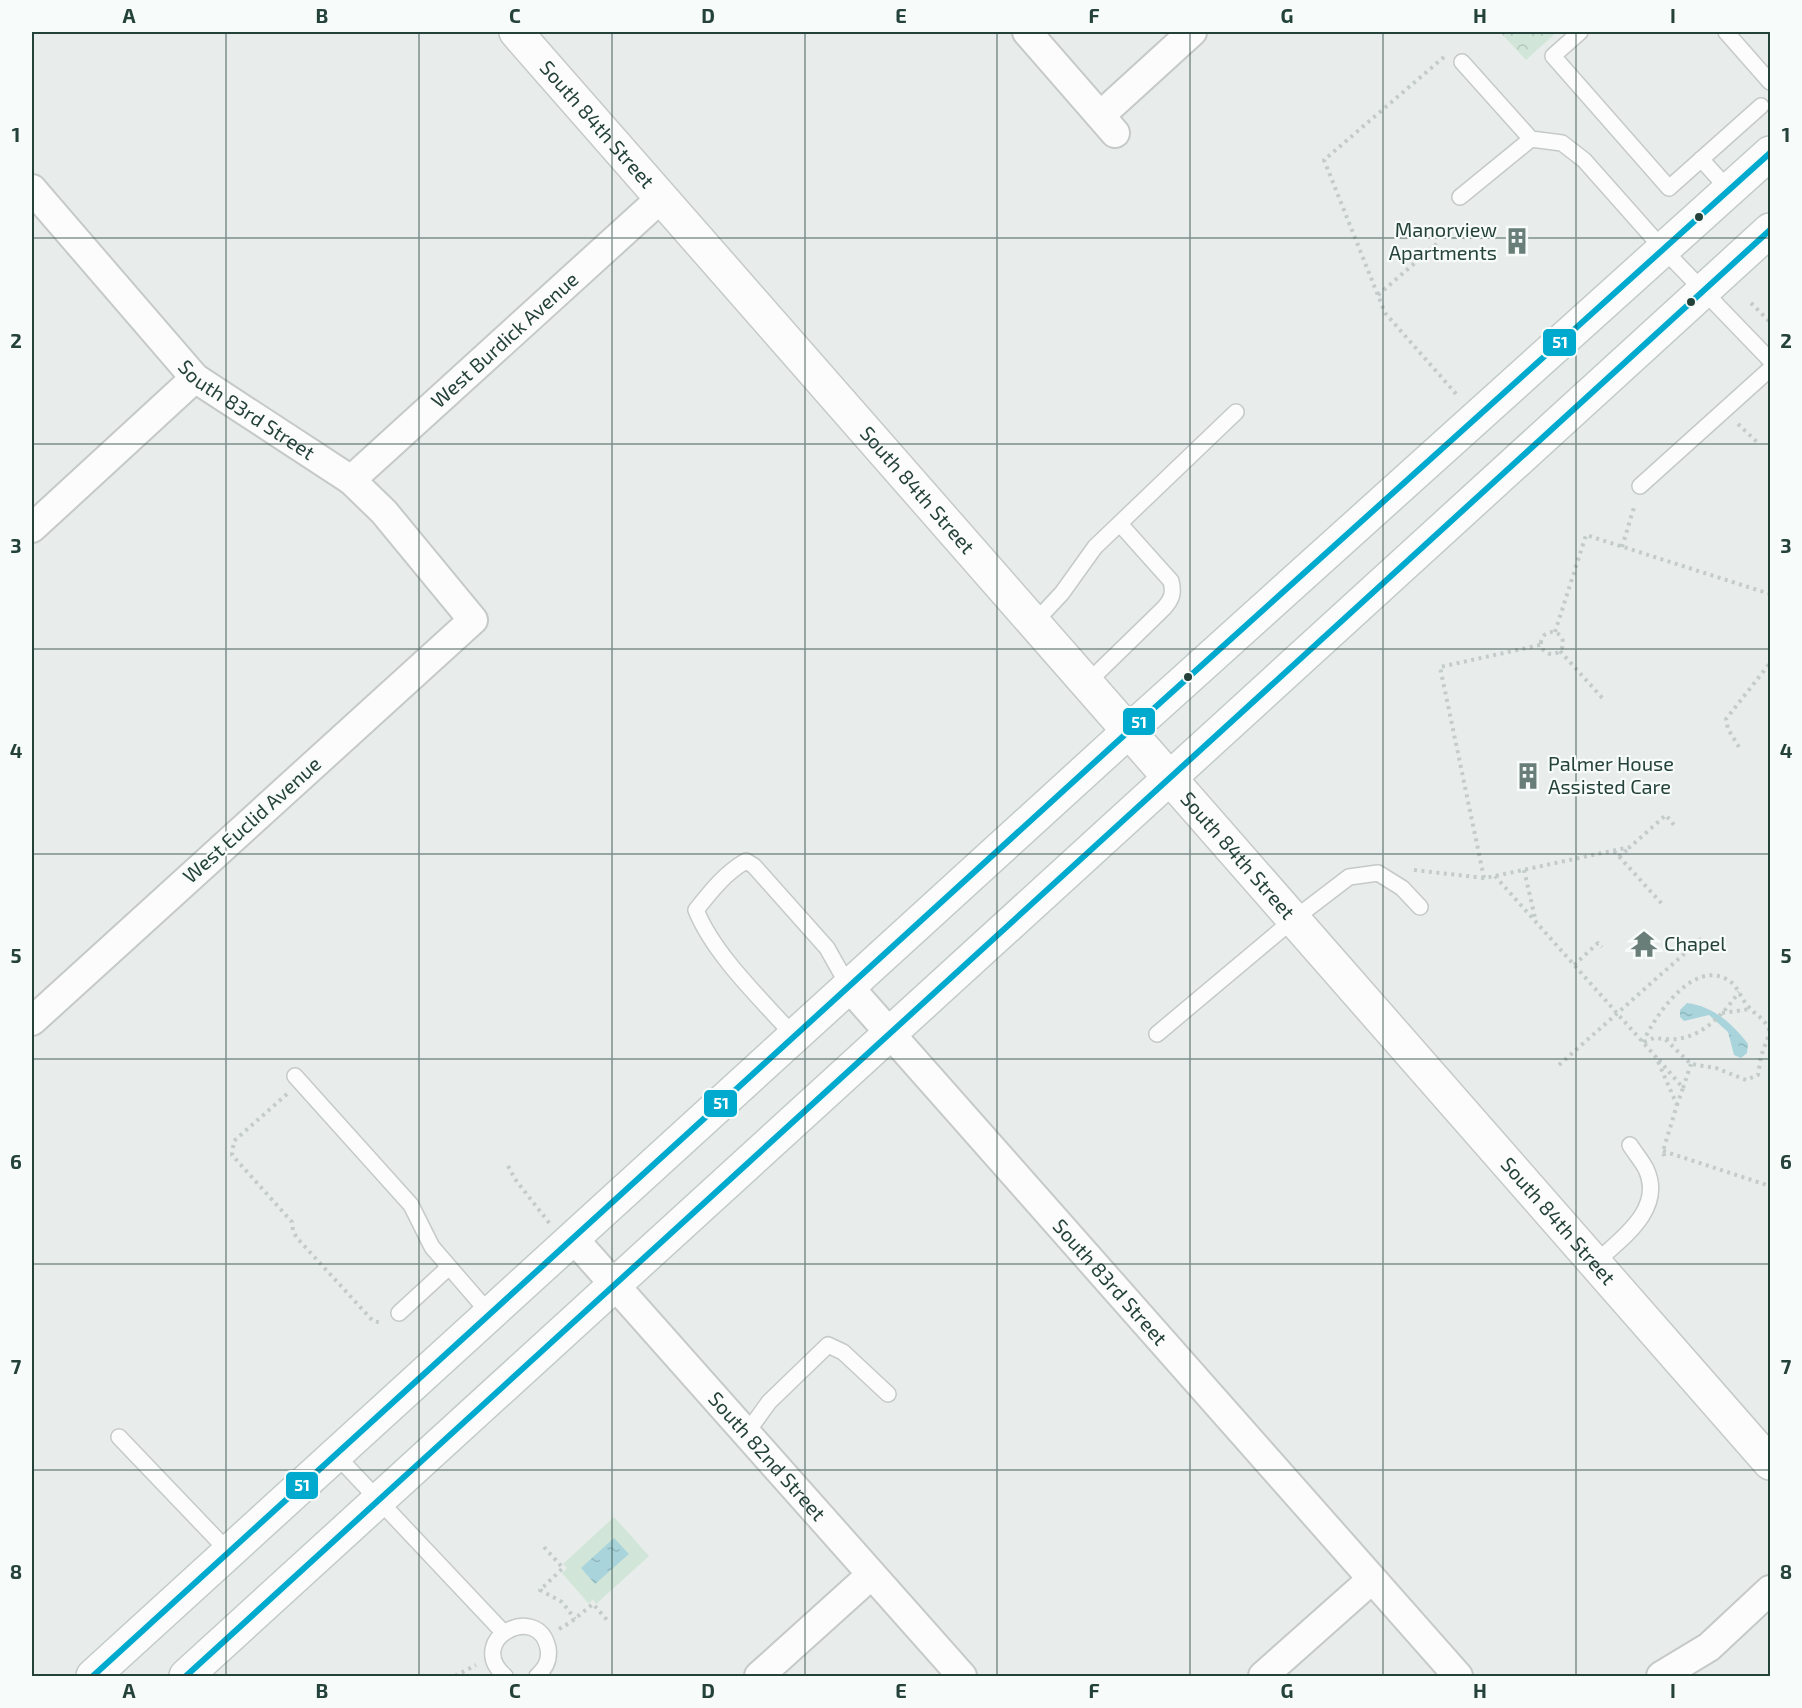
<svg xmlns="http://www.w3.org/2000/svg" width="1802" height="1708" font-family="'Exo 2',sans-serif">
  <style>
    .forest { fill: url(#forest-crowns) }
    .garden { fill: #d1e6d8 }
    .water { fill: url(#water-ripples) }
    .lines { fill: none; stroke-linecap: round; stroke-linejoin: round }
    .service-casing { stroke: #c5cac8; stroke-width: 18 }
    .minor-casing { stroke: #c5cac8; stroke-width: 32 }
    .tertiary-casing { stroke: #c5cac8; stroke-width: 36 }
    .secondary-casing { stroke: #c3cbc8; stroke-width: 36 }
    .path { stroke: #c3ccca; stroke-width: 4; stroke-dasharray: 3 4.5; stroke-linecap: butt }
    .service { stroke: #fcfcfc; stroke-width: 15 }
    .minor { stroke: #fcfcfc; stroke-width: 28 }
    .tertiary { stroke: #fcfcfc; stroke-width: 33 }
    .secondary { stroke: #fcfcfc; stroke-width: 33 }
    .bus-1-casing { stroke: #f7fbf9; stroke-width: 10 }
    .bus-1 { stroke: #00a9ce; stroke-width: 6 }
    .grid { fill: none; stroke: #24423a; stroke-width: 1.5; stroke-opacity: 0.55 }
    .bus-dot { fill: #24423a; stroke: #f7fbf9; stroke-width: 2 }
    .labels { text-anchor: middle; stroke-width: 4.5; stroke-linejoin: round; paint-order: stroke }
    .street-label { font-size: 20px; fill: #24423a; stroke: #f7fbf9 }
    .poi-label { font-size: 20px; fill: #24423a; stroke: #f7fbf9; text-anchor: start }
    .line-badge { stroke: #f7fbf9; stroke-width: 2 }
    .badge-label { font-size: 16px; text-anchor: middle; font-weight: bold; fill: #fff }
    .neatline { fill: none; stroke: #24423a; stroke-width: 2 }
    .grid-label { font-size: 20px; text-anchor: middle; font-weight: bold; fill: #24423a }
  </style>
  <defs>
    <pattern id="forest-crowns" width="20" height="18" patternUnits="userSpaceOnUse" patternTransform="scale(1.5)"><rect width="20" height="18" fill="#d1e6d8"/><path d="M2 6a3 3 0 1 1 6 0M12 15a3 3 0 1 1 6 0" fill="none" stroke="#b3c6ba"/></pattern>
    <pattern id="water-ripples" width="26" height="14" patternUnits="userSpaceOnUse" patternTransform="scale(1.5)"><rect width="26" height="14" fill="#a9d4db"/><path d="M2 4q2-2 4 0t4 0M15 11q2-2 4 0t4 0" fill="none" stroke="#91b7bd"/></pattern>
  </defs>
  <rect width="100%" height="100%" fill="#e8edeb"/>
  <path class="forest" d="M 1500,32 L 1557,32 L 1526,60 Z"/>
  <path class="garden" d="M 614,1517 L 649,1556 L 596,1604 L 593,1599 L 589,1604 L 562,1573 L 567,1568 L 563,1564 Z"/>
  <path class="water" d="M 1687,1003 C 1713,1006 1733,1024 1748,1044 L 1747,1053 L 1741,1058 L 1734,1055 L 1728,1032 L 1709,1015 L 1684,1021 L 1680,1017 L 1680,1010 Z
    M 614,1538 L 629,1554 L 595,1584 L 581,1568 Z"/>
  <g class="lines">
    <defs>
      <path id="service" d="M 1580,32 L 1553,56 L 1669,188 L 1761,106
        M 1726,32 L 1770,82
        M 1462,62 L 1531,139 L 1562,143 L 1584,160 L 1663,249 L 1770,360
        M 1701,159 L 1729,190
        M 1460,197 L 1531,139
        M 1640,486 L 1770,369
        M 1035,622 L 1062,593 L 1095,547 L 1236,412
        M 1088,682 L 1164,608 C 1172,599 1174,593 1171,581 L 1120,524
        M 1157,1034 L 1294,919 L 1349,877 L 1378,873 L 1402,888 L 1420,907
        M 794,1036 C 762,1000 714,955 696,910 C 711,891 725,873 746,861 L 754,866 L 827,948 L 849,987
        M 295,1076 L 411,1205 L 432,1247 L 490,1314
        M 1596,1262 C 1621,1239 1665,1209 1646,1169 C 1642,1161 1635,1153 1630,1145
        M 399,1313 L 448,1268
        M 746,1434 L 769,1402 L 828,1345 L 843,1352 L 888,1394
        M 119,1437 L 229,1552
        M 336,1455 L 503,1632
        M 505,1676 C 464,1640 538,1601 548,1648 C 550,1660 546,1668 537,1676"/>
      <g id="minor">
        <path d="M 1027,32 L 1115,133"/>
        <path d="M 1101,115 L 1192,32"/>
        <path id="s1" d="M 32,189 L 195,378 L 351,480 L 384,512 L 473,620 L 32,1021"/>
        <path id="s2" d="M 351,480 L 660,199"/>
        <path d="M 32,528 L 195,378"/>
        <path id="s3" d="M 849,987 L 1458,1676"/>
        <path id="s4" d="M 573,1238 L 962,1676"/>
        <path d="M 759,1676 L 871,1575"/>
        <path d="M 1263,1676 L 1371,1580"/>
        <path d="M 1661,1676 L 1709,1647 L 1770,1590"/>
      </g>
      <g id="tertiary">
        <path id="s5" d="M 516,32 L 1770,1463"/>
      </g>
      <path id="secondary" d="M 93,1676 L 1130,730 L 1770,153
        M 186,1676 L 1770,230"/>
    </defs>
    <use href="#service" class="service-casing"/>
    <use href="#minor" class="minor-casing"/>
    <use href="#tertiary" class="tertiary-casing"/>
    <use href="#secondary" class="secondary-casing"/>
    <path class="path" d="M 1444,57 L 1324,160 L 1385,313 L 1458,396
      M 1378,295 L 1439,242
      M 1751,303 L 1770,322
      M 1738,424 L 1758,443
      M 1622,547 L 1635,504
      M1541 643a11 11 0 1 1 22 0a11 11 0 1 1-22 0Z
      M 1555,632 L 1586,535 L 1770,594
      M 1560,651 L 1605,701
      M 1739,747 L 1728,729 L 1726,719 L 1770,663
      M 1614,851 L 1663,905
      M 1619,857 L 1630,847
      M 1414,870 L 1484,878 L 1495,876 L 1630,847 L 1666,815 L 1674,825
      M 1524,870 L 1536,922
      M 1495,876 L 1656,1057 L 1677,1105 L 1663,1151 L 1665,1158
      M 1484,878 L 1440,667 L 1540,645
      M 1574,965 L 1598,943 L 1602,947
      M 1722,1013 L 1750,1009
      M 1666,1039 C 1698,1042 1721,1017 1739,992
      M 1643,1042 C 1655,1016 1695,955 1731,982 C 1738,988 1741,998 1747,1005 C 1755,1015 1766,1019 1770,1032
      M 1644,1042 L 1654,1038 L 1665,1039 L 1691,1064 L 1716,1068 L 1746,1080 L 1758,1075 L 1761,1056 L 1770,1032
      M 1659,1060 L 1683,1088 L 1677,1105
      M 1559,1065 L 1702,938
      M 1683,1088 L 1691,1064
      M 287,1094 L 234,1141 L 232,1155 L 292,1222 L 293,1231 L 297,1238 L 373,1321 L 382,1323
      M 1663,1151 L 1770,1186
      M 508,1166 L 515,1179 L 550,1224
      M 544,1547 L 563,1568 L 540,1590 L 562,1602 L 575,1619
      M 559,1629 L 571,1622 L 593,1604 L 608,1621
      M 455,1676 L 476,1665"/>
    <use href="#service" class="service"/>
    <use href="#minor" class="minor"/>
    <use href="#tertiary" class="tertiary"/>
    <use href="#secondary" class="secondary"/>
    <defs>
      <path id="bus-1" d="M 93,1676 L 1130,730 L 1770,153
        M 186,1676 L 1770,230"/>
    </defs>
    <use href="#bus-1" class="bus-1-casing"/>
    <use href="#bus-1" class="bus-1"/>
  </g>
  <path class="grid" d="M 226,32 L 226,1676M 419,32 L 419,1676M 612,32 L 612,1676M 805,32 L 805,1676M 997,32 L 997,1676M 1190,32 L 1190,1676M 1383,32 L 1383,1676M 1576,32 L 1576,1676M 32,238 L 1770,238M 32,444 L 1770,444M 32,649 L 1770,649M 32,854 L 1770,854M 32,1059 L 1770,1059M 32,1264 L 1770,1264M 32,1470 L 1770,1470"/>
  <defs>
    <symbol id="building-bare" viewBox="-9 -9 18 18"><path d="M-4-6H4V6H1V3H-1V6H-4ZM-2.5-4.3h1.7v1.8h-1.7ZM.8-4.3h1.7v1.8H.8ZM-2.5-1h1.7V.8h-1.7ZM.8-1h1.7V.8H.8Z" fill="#697e78" stroke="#f7fbf9" stroke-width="2.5" paint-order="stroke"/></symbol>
    <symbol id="temple-bare" viewBox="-9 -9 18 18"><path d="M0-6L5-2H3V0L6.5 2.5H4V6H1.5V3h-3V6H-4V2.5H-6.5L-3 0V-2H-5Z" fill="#697e78" stroke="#f7fbf9" stroke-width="2.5" paint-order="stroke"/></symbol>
  </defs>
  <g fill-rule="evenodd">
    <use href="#building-bare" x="1498" y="222" width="38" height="38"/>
    <use href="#building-bare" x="1509" y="757" width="38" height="38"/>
    <use href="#temple-bare" x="1625" y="925" width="38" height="38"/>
  </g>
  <g class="bus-dot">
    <circle cx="1699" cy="217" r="5"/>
    <circle cx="1691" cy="302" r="5"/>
    <circle cx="1188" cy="677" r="5"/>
  </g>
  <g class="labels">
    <g class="street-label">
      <text dy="7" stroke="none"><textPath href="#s5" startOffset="123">South 84th Street</textPath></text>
      <text dy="7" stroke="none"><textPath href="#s2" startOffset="208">West Burdick Avenue</textPath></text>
      <text dy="7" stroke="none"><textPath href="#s1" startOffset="310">South 83rd Street</textPath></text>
      <text dy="7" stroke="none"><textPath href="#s5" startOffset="609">South 84th Street</textPath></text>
      <text transform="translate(252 820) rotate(-42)" y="7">West Euclid Avenue</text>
      <text dy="7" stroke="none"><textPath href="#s5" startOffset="1095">South 84th Street</textPath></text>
      <text dy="7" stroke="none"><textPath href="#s5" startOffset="1581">South 84th Street</textPath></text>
      <text dy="7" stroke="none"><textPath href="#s3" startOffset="394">South 83rd Street</textPath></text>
      <text dy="7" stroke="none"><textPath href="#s4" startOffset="292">South 82nd Street</textPath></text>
    </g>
    <g class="poi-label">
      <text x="1497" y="237" text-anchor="end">Manorview<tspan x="1497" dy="23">Apartments</tspan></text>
      <text x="1548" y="771">Palmer House<tspan x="1548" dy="23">Assisted Care</tspan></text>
      <text x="1664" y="951">Chapel</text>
    </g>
  </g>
  <g class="line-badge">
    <rect x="1542" y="328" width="35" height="29" rx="6" fill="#00a9ce"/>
    <rect x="1122" y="707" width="34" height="29" rx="6" fill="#00a9ce"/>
    <rect x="703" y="1089" width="35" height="29" rx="6" fill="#00a9ce"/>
    <rect x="285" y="1471" width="34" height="29" rx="6" fill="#00a9ce"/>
  </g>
  <g class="badge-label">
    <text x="1560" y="348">51</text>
    <text x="1139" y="728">51</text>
    <text x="721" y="1109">51</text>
    <text x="302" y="1491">51</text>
  </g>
  <rect width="1802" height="1708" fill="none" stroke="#f7fbf9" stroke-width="66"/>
  <rect x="33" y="33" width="1736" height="1642" class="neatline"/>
  <g class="grid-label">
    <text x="129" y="23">A</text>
    <text x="322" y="23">B</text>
    <text x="515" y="23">C</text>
    <text x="708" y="23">D</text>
    <text x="901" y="23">E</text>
    <text x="1094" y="23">F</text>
    <text x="1287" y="23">G</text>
    <text x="1480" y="23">H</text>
    <text x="1673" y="23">I</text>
    <text x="16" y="142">1</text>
    <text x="1786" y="142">1</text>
    <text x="16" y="348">2</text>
    <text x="1786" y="348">2</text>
    <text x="16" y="553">3</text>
    <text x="1786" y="553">3</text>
    <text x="16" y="758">4</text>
    <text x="1786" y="758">4</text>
    <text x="16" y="963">5</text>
    <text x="1786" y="963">5</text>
    <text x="16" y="1169">6</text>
    <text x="1786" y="1169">6</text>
    <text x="16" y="1374">7</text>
    <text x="1786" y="1374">7</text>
    <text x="16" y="1579">8</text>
    <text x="1786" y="1579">8</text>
    <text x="129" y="1698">A</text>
    <text x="322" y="1698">B</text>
    <text x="515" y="1698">C</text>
    <text x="708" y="1698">D</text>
    <text x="901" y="1698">E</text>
    <text x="1094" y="1698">F</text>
    <text x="1287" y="1698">G</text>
    <text x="1480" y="1698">H</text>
    <text x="1673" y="1698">I</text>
  </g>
</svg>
